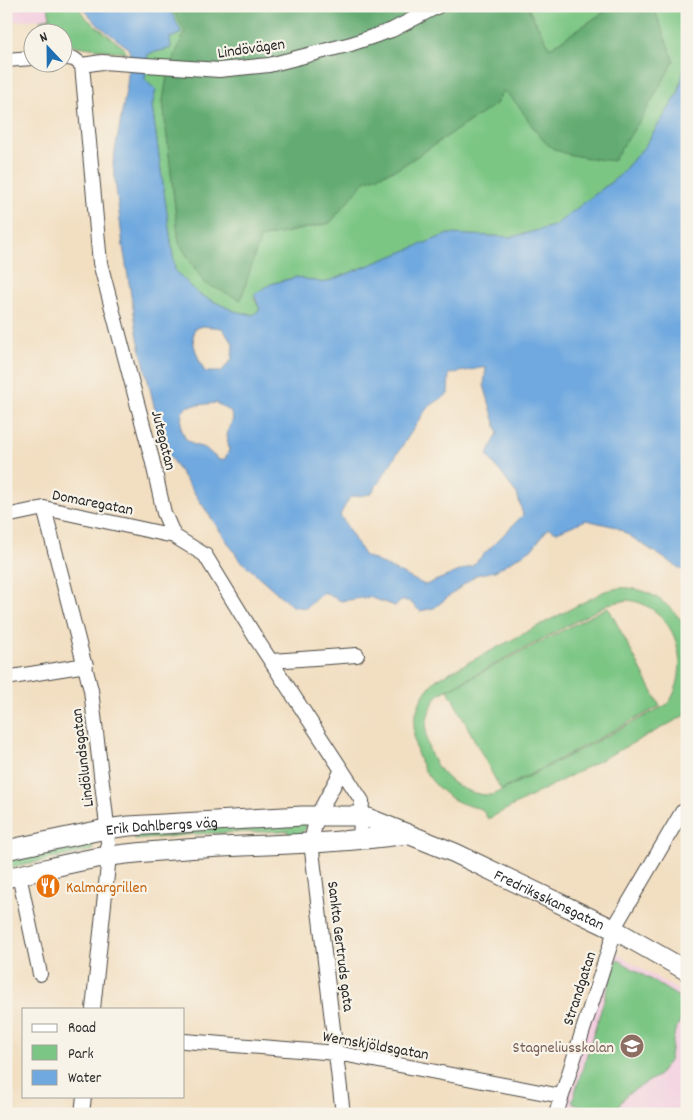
<svg xmlns="http://www.w3.org/2000/svg" width="693" height="1120" font-family="Dekko,sans-serif">
  <style>
    .built { fill: #f3cfe0 }
    .green { fill: #7bc684; stroke: #537858; fill-rule: evenodd }
    .forest { fill: #64ab72; stroke: #486b4e }
    .water { fill: #6fa9df; stroke: #4d6a85; fill-rule: evenodd }
    .lines { fill: none; stroke-linecap: round; stroke-linejoin: round }
    .minor-casing { stroke: #494642; stroke-width: 16 }
    .secondary-casing { stroke: #494642; stroke-width: 21 }
    .minor { stroke: #fff; stroke-width: 14 }
    .secondary { stroke: #fff; stroke-width: 19 }
    .labels { text-anchor: middle; stroke-width: 4.5; stroke-linejoin: round; paint-order: stroke }
    .street-label { font-size: 16px; fill: #2b2b2b; stroke: #f7f3e8 }
    .food-label { font-size: 16px; fill: #c56008; stroke: #f7f3e8; text-anchor: start }
    .education-label { font-size: 16px; fill: #785e54; stroke: #f7f3e8; text-anchor: end }
  </style>
  <rect width="100%" height="100%" fill="#f7f3e8"/>
  <filter id="ink" filterUnits="userSpaceOnUse"><feTurbulence type="fractalNoise" baseFrequency=".02" numOctaves="2"/><feDisplacementMap in="SourceGraphic" scale="10" xChannelSelector="R" yChannelSelector="G"/><feConvolveMatrix kernelMatrix="1 2 1 2 8 2 1 2 1" color-interpolation-filters="sRGB"/></filter>
  <filter id="wash" filterUnits="userSpaceOnUse"><feTurbulence type="fractalNoise" baseFrequency=".0096" numOctaves="4" result="noise"/><feDisplacementMap in="SourceGraphic" scale="20" xChannelSelector="R" yChannelSelector="G"/><feGaussianBlur stdDeviation="1.12" result="paint"/><feColorMatrix in="noise" values="0 0 0 0 0 0 0 0 0 0 0 0 0 0 0 0 0 1.4 0 .05"/><feComposite in="paint" operator="in"/></filter>
  <g filter="url(#wash)">
    <rect width="100%" height="100%" fill="#f2dfc2"/>
    <path class="built" d="M 6,6 L 48,6 L 50,18 L 6,22 Z
      M 609,949 L 687,996 L 687,1114 L 556,1114 Z"/>
    <path class="green" d="M 48,6 L 77,6 L 86,18 L 124,48 L 126,53 L 63,44 L 62,32 L 49,32 L 40,20 L 50,18 Z
      M 168,6 L 171,6 L 185,32 L 168,71 L 163,101 L 179,243 L 260,238 L 330,223 L 365,181 L 399,168 L 496,104 L 503,90 L 515,99 L 547,144 L 654,8 L 633,6 L 683,6 L 687,27 L 687,57 L 678,94 L 645,146 L 619,176 L 554,226 L 512,237 L 448,234 L 324,283 L 297,277 L 284,280 L 271,284 L 254,298 L 260,310 L 254,315 L 234,311 L 198,294 L 175,270 L 152,106 L 156,90 L 145,81 L 148,54 L 171,48 L 170,38 L 182,33 Z
      M 530,6 L 613,6 L 550,48 L 529,10 Z
      M 619,588 C 648,586 668,603 686,626 L 686,715 L 488,819 L 482,809 C 469,806 457,803 447,795 C 409,767 401,711 437,679 L 605,591 ZM 628,600 C 677,607 693,668 668,704 L 493,795 C 441,797 406,736 439,694 L 608,604 Z
      M 608,607 L 660,706 L 501,790 L 448,690 Z
      M 310,818 C 305,832 301,838 286,840 L 288,831 L 195,834 L 135,840 L 132,830 Z
      M 92,838 L 93,850 L 6,869 L 6,857 Z
      M 617,959 L 687,1002 L 687,1008 L 675,1031 L 669,1061 L 658,1076 L 627,1094 L 613,1114 L 595,1114 L 572,1102 Z"/>
    <path class="forest" d="M 171,6 L 530,6 L 529,10 L 550,48 L 613,6 L 654,8 L 674,61 L 643,116 L 613,161 C 594,158 561,157 547,144 C 529,127 523,105 503,91 L 496,104 L 399,168 L 365,181 L 330,223 L 260,238 L 241,300 L 204,283 L 179,243 L 163,101 L 168,71 L 185,32 Z"/>
    <path class="water" d="M 81,6 L 168,6 L 182,33 L 170,38 L 171,48 L 148,54 L 145,80 L 156,90 L 152,106 L 175,270 L 198,294 L 234,311 L 253,315 L 260,310 L 254,294 L 271,284 L 297,277 L 324,283 L 448,234 L 512,237 L 554,226 L 619,176 L 645,146 L 678,94 L 687,57 L 687,573 L 616,527 L 586,520 L 557,532 L 548,528 L 533,548 L 495,571 L 476,575 L 434,608 L 420,611 L 410,602 L 403,600 L 395,606 L 369,597 L 341,601 L 323,592 L 306,608 L 292,606 L 239,559 L 164,448 L 138,338 L 123,246 L 113,163 L 127,85 L 130,52 L 127,47 L 97,24 ZM 203,326 L 222,328 L 233,343 L 232,359 L 221,372 L 205,372 C 199,361 189,339 195,328 ZM 486,367 L 484,385 L 498,433 L 487,455 L 517,494 L 523,515 L 472,566 L 425,585 L 364,555 L 340,515 L 350,497 L 371,494 L 427,408 L 448,394 L 449,374 ZM 216,403 L 230,411 L 233,419 L 227,434 L 229,450 L 225,459 L 219,460 L 205,448 L 194,445 L 185,438 L 181,428 L 182,411 L 188,406 Z"/>
  </g>
  <g filter="url(#ink)">
    <g class="lines">
      <defs>
        <path id="minor" d="M 62,57 L 74,59 L 82,65 L 102,62 L 219,70 L 269,65 L 351,44 L 392,30 L 438,6
          M 6,60 L 32,58
          M 82,65 L 100,263 L 152,459 L 164,513 L 174,536 L 205,555 L 259,643 L 362,801 L 360,839
          M 44,508 L 91,690 L 106,817 L 109,856 L 93,1009
          M 6,516 L 44,508 L 174,536
          M 272,661 L 357,655
          M 6,678 L 86,665
          M 342,770 L 317,816 L 311,842 L 343,1114
          M 19,875 L 40,974
          M 184,1041 L 337,1053 L 561,1096
          M 82,1114 L 84,1096
          M 556,1114 L 618,921 L 682,812"/>
        <g id="secondary">
          <path id="s1" d="M 6,850 L 106,829 L 129,826 L 302,816 L 363,816 L 455,853 L 615,930 L 687,971"/>
          <path d="M 6,878 C 41,871 76,860 110,856 C 209,843 309,848 407,834"/>
        </g>
      </defs>
      <use href="#minor" class="minor-casing"/>
      <use href="#secondary" class="secondary-casing"/>
      <use href="#minor" class="minor"/>
      <use href="#secondary" class="secondary"/>
    </g>
  </g>
  <defs>
    <symbol id="restaurant-disc" viewBox="-11 -11 22 22"><circle r="9.5" fill="#e8710a" stroke="#f7f3e8"/><path d="M-5-6h1v4h1v-4h1v4h1v-4h1v5L-1.5 .5V6h-2V.5L-5-1ZM5-6V6H3V1.5H1.5Q1.5-4 5-6Z" fill="#fff"/></symbol>
    <symbol id="school-disc" viewBox="-11 -11 22 22"><circle r="9.5" fill="#8d6e63" stroke="#f7f3e8"/><path d="M0-5L7-2L0 1L-7-2ZM-4 1L0 2.5L4 1V4Q0 6-4 4Z" fill="#fff"/></symbol>
  </defs>
  <g fill-rule="evenodd">
    <use href="#restaurant-disc" x="34" y="872" width="28" height="28"/>
    <use href="#school-disc" x="618" y="1032" width="28" height="28"/>
  </g>
  <g class="labels">
    <g class="street-label">
      <text transform="translate(251 47) rotate(-8)" y="6">Lindövägen</text>
      <text transform="translate(165 440) rotate(76)" y="6">Jutegatan</text>
      <text transform="translate(93 501) rotate(11)" y="6">Domaregatan</text>
      <text transform="translate(81 758) rotate(-97)" y="6">Lindölundsgatan</text>
      <text dy="6" stroke="none"><textPath href="#s1" startOffset="158">Erik Dahlbergs väg</textPath></text>
      <text dy="6" stroke="none"><textPath href="#s1" startOffset="564">Fredriksskansgatan</textPath></text>
      <text transform="translate(342 946) rotate(83)" y="6">Sankta Gertruds gata</text>
      <text transform="translate(578 988) rotate(-72)" y="6">Strandgatan</text>
      <text transform="translate(376 1044) rotate(10)" y="6">Wernskjöldsgatan</text>
    </g>
    <g class="food-label">
      <text x="66" y="892">Kalmargrillen</text>
    </g>
    <g class="education-label">
      <text x="614" y="1052">Stagneliusskolan</text>
    </g>
  </g>
  <rect width="693" height="1120" fill="none" stroke="#f7f3e8" stroke-width="25"/>
  <rect x="22" y="1008" width="162" height="90" fill="#f7f3e8" stroke="#a5a39c"/>
  <rect x="32" y="1024" width="25" height="8" fill="#ffffff" stroke="#a5a39c"/>
  <text x="68" y="1032" font-size="15" fill="#2b2b2b">Road</text>
  <rect x="32" y="1045" width="25" height="15" fill="#7bc684" stroke="#a5a39c"/>
  <text x="68" y="1058" font-size="15" fill="#2b2b2b">Park</text>
  <rect x="32" y="1070" width="25" height="15" fill="#6fa9df" stroke="#a5a39c"/>
  <text x="68" y="1082" font-size="15" fill="#2b2b2b">Water</text>
  <g transform="translate(48 48) rotate(338)"><circle r="24" fill="#f7f3e8" stroke="#a5a39c"/>
  <path d="M0-4L9 19L0 12L-9 19Z" fill="#1f6fb2"/>
  <text y="-8" font-size="14" font-weight="bold" text-anchor="middle" fill="#2b2b2b">N</text>
  </g>
</svg>
